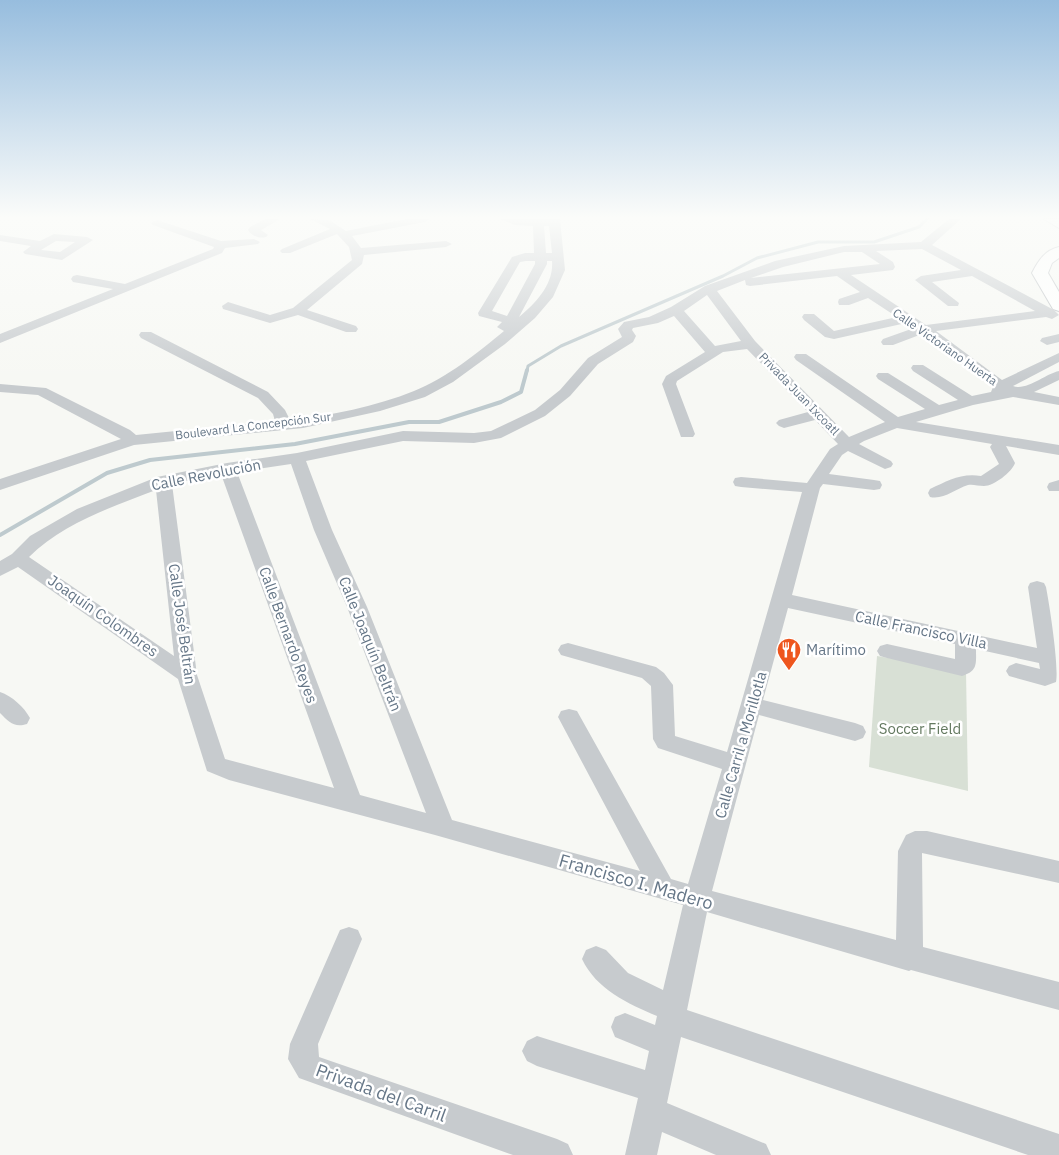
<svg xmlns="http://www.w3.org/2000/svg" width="1059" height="1155" font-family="'IBM Plex Sans',sans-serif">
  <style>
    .green { fill: #d8e0d5 }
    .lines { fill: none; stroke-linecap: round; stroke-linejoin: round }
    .stream-far1 { stroke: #becace; stroke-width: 3 }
    .stream { stroke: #becace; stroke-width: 4 }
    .major-casing { stroke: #babec2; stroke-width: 2 }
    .minor { fill: #c7cbce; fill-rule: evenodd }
    .major { fill: #fff; fill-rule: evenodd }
    .labels { text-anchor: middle; stroke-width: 5; stroke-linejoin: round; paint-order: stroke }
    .far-street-label { font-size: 12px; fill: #657687; stroke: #fff }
    .street-label { font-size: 15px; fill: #657687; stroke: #fff }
    .poi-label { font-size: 15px; fill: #657687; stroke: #fff; text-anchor: start }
    .park-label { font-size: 15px; fill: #647960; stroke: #fff }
    .near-street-label { font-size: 18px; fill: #657687; stroke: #fff }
  </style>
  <rect width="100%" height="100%" fill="#f7f8f4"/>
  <path class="green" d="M 877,656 L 966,671 L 968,791 L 869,767 Z"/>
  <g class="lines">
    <path class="stream-far1" d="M 527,371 L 528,366 L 561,346 L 723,276 L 757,258 L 818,242 L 874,242 L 919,227 L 927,219"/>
    <path class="stream" d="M 0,535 L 107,473 L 150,460 L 295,444 L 409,422 L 439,422 L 501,402 L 521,392 L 527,370"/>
    <defs>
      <path id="major" d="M 1044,219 L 1059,219 L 1059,228 Z
        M 1059,247 L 1059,258 L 1052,263 L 1048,273 L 1059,292 L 1059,311 L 1053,309 L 1032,273 C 1038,261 1045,250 1059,247 Z"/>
    </defs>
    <use href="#major" class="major-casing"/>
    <path class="minor" d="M 265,219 L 280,219 L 261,230 L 268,235 L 266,237 C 259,239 252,236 248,230 L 250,227 Z
      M 310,219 L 329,220 L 346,231 L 406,219 L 430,219 L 425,222 L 352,236 L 361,248 L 446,241 L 452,244 L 446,247 L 364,255 L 362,264 L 307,310 L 356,326 L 358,329 L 356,332 L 346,332 L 298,315 L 270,323 L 223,309 L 222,306 L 228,302 L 270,315 L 293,308 L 352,260 L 349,247 L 337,234 L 290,253 L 282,253 L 280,251 L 282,249 L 330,229 Z
      M 500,219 L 560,219 L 565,270 L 553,297 L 535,318 L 505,344 L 453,382 L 425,397 L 380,411 L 303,428 L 134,445 L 0,490 L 0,479 L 121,439 L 38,395 L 0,392 L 0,384 L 46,388 L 130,430 L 136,435 L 275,421 L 273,414 L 258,398 L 141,338 L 139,335 L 141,332 L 151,332 L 268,392 L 285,410 L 290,420 C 329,416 377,406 414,391 C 445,379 479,352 504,331 L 497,327 L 502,322 L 479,316 L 478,313 L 512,257 L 525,253 L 534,253 L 533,226 L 515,225 ZM 544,226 L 549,226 L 552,253 L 546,253 ZM 526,261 L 535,261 L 535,264 L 507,316 L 492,311 L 520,262 ZM 547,261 L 552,261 C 554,284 536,303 519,317 L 547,264 Z
      M 949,219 L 961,219 L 932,245 L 1054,310 L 1059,315 L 1052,319 L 1046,317 L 936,331 L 1002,380 L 1059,353 L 1059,362 L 1013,386 C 1027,391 1045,374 1059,371 L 1059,380 L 1034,392 L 1059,397 L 1059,405 L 1013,397 L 973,405 L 916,422 L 1059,445 L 1059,455 L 1006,446 L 1015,463 C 1012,472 994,486 984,486 C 978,486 973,484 968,485 C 955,489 944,500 930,497 L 928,493 L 930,489 C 948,481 960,473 981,476 L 999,464 L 990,447 L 992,444 L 897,428 L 864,441 L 859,444 L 891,461 L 893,464 L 891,467 L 885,469 L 848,451 L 842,455 L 829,474 L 874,480 L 880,481 L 882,485 L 880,489 L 874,490 L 823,484 L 820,488 L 792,595 L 1037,648 L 1028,587 L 1030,583 L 1037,581 L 1044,583 L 1046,587 C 1050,608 1059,667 1056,682 L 1045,686 L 1009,676 L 1006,671 L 1009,666 L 1016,663 L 1040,669 L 1039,663 L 976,649 C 976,664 978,671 962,676 L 887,658 L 880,656 L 877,651 L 880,646 L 887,644 L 955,659 L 955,644 L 788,608 L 763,700 L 855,723 L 863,726 L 866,732 L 863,738 L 855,741 L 759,715 L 712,891 L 896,940 L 898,851 L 906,835 L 915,831 L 927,831 L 1059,861 L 1059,883 L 922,853 L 923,947 L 1059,982 L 1059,1010 L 911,970 L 909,971 L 707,912 L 687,1010 L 1059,1134 L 1059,1155 L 1028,1155 L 681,1037 L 667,1103 L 766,1144 L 771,1155 L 716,1155 L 662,1132 L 657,1155 L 625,1155 L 638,1098 L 537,1066 L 527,1061 L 522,1051 L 527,1041 L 537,1036 L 645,1070 L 649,1051 L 615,1037 L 611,1027 L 615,1017 L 625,1013 L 655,1025 L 657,1016 C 628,1004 596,989 582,959 L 586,950 L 596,946 L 606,950 L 628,973 L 663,990 L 683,905 L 435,835 L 229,780 L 207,771 L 178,679 L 18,567 L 0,576 L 0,561 L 12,554 L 30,536 L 77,509 L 157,477 L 227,463 L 297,453 L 403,431 L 474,433 L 491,431 L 535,410 L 560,390 L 588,358 L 622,337 L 618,329 L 624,322 L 649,317 L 671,307 L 705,286 L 775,261 L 844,246 L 921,242 ZM 922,249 L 961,270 L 921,276 L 915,280 L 948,306 L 958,306 L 959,303 L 932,282 L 972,276 L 1035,311 L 926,325 L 851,275 L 893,270 L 895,267 L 893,262 L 876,251 ZM 844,252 L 862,252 L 880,264 L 751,278 L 783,267 ZM 837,276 L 860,292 L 839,299 L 838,302 L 839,305 L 849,305 L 868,298 L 897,317 L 834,331 L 814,314 L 804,314 L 802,317 L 804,320 L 825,337 L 834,339 L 906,323 L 914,328 L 883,339 L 881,342 L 883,345 L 893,345 L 922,334 L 993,387 L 991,392 L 972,396 L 923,365 L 913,365 L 911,368 L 913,371 L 958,400 L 939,405 L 888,373 L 878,373 L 876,376 L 878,379 L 925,409 L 898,417 L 806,354 L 796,354 L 794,357 L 796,360 L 885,422 L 849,437 L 755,341 L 717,291 L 745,280 L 746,285 L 750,286 ZM 707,295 L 741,341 L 715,346 L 684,311 ZM 674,316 L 705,352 L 666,376 L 662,384 L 681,437 L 693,437 L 695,434 L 676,384 L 677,381 L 723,352 L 747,349 L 808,412 L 779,420 L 776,423 L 779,426 L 784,428 L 815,420 L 838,444 L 830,449 L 807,483 L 741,477 L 735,478 L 733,482 L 735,486 L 741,487 L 802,492 L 727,752 L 675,736 L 673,685 L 664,673 L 656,667 L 568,643 L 561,645 L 558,650 L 561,655 L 642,678 L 651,686 L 653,739 L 658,748 L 722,769 L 688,884 L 671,879 L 577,711 L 569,709 L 561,711 L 558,717 L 640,871 L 452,820 L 367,607 L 332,530 L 306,461 L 403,441 L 474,443 L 501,438 L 545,416 L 570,396 L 598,364 L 633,342 L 636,336 L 632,330 L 633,328 L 658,323 ZM 291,464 L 314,530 L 347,607 L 426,813 L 360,795 L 237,472 ZM 221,474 L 334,788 L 225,759 L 197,675 L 172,484 ZM 156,490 L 174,656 L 29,557 C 63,523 112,507 156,490 Z
      M 157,220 L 221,241 L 254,239 L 260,242 L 258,244 L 225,248 L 222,253 L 0,343 L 0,334 L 113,289 L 73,282 L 71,279 L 73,276 L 77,275 L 125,284 L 213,249 L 214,247 L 153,225 L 151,223 Z
      M 54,234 L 87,237 L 93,240 L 62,260 L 25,254 L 23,252 L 31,246 L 0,241 L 0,235 L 40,241 ZM 56,241 L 75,242 L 60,252 L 41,250 Z
      M 1059,334 L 1059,342 L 1047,345 L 1040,341 L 1042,338 Z
      M 1059,480 L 1059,491 L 1049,491 L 1047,487 L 1049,483 Z
      M 0,692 C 12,696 24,707 30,718 L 27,724 C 14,728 9,722 0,713 Z
      M 349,927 L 358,930 L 362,939 L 318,1044 L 319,1057 L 557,1139 L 568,1144 L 573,1155 L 513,1155 L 299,1078 L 288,1059 L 290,1044 L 340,930 Z"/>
    <use href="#major" class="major"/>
  </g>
  <linearGradient id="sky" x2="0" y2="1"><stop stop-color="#97bdde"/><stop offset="0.57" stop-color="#fbfcfa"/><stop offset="1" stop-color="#fbfcfa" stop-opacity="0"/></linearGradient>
  <rect width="1059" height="381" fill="url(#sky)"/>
  <defs>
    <symbol id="restaurant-pin" viewBox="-11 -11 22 30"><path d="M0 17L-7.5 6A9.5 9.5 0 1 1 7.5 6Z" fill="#ee561e" stroke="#fff"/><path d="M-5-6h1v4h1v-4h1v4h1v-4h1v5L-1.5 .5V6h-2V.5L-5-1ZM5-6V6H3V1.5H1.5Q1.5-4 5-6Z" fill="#fff"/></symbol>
  </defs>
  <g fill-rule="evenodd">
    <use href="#restaurant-pin" x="775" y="636" width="28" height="38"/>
  </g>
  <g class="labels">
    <g class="far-street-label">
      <text transform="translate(945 347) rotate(35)" y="4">Calle Victoriano Huerta</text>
      <text transform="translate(799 394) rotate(46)" y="4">Privada Juan Ixcoatl</text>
      <text transform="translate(253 426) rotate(-7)" y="4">Boulevard La Concepción Sur</text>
    </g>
    <g class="street-label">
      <text transform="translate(206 475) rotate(-11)" y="5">Calle Revolución</text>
      <text transform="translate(103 616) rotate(35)" y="5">Joaquín Colombres</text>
      <text transform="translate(182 624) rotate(82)" y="5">Calle José Beltrán</text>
      <text transform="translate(921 630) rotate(12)" y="5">Calle Francisco Villa</text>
      <text transform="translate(288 635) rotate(70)" y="5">Calle Bernardo Reyes</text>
      <text transform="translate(370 644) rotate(68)" y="5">Calle Joaquín Beltrán</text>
      <text transform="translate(741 745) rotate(-74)" y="5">Calle Carril a Morillotla</text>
    </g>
    <g class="poi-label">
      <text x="806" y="655">Marítimo</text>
    </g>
    <g class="park-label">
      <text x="920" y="734">Soccer Field</text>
    </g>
    <g class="near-street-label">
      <text transform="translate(636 882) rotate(16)" y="6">Francisco I. Madero</text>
      <text transform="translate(381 1093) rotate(20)" y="6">Privada del Carril</text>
    </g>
  </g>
</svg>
